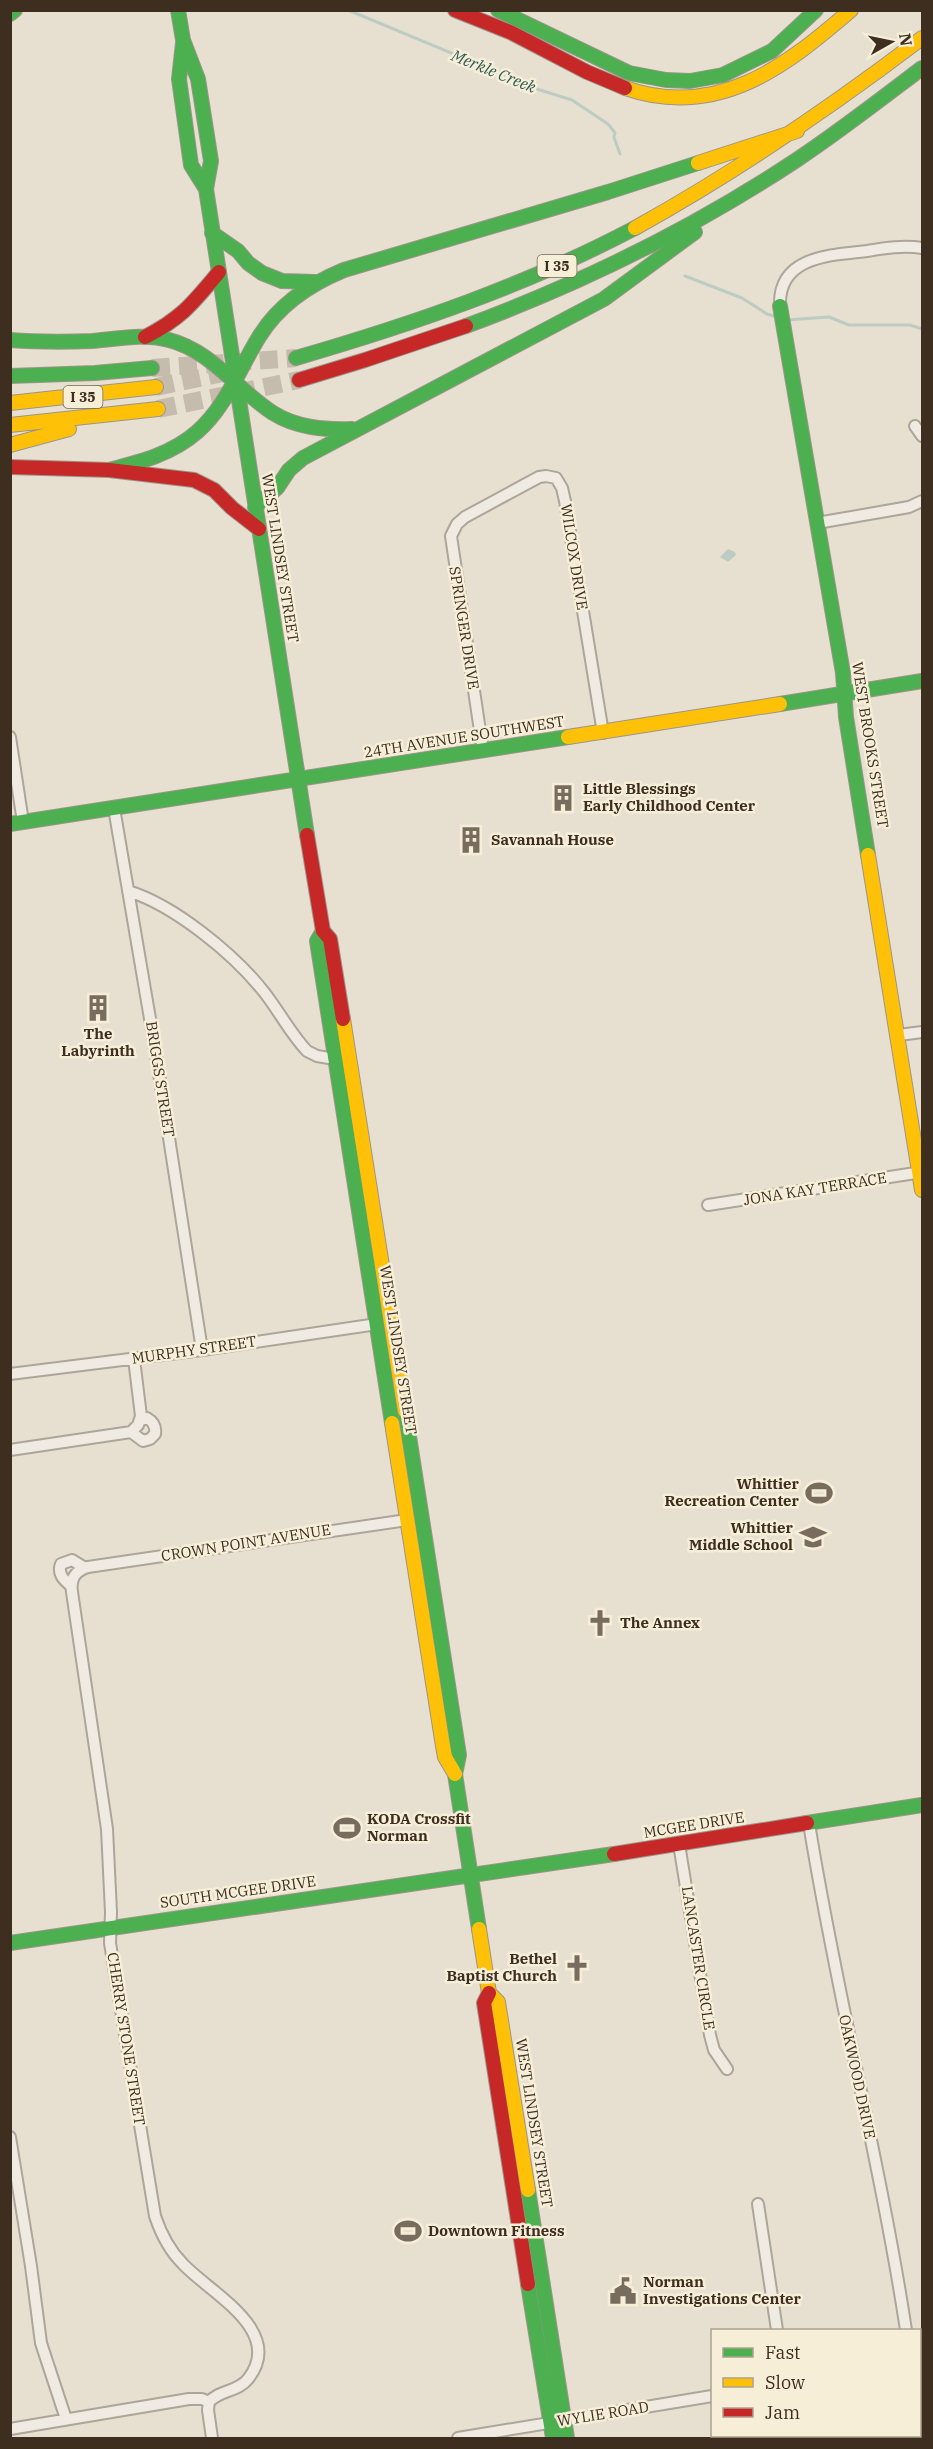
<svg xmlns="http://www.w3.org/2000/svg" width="933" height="2449" font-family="'IBM Plex Serif',serif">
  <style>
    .water { fill: #bcccc2 }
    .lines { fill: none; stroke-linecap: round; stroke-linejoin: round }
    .stream { stroke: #bcccc2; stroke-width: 3 }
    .highway-tunnel { stroke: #c5bcae; stroke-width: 18; stroke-dasharray: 18 9; stroke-linecap: butt }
    .street-casing { stroke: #ada599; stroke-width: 14 }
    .fast-casing { stroke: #9c958a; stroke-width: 16 }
    .slow-casing { stroke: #9c958a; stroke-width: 16 }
    .jam-casing { stroke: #9c958a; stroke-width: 16 }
    .street { stroke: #efebe3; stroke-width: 10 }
    .fast { stroke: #4caf50; stroke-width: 14 }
    .slow { stroke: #ffc107; stroke-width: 14 }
    .jam { stroke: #c62828; stroke-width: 14 }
    .labels { text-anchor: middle; stroke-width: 5; stroke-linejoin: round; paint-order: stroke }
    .shield { fill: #f7eed8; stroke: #756857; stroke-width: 1.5 }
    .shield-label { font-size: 14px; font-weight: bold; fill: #3d2e20 }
    .street-label { font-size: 15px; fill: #3d2e20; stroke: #f7eed8 }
    .poi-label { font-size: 15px; font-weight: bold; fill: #3d2e20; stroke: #f7eed8; text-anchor: start }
    .water-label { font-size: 16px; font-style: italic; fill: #2f5d5a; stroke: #f7eed8 }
  </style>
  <rect width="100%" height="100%" fill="#e7e0d1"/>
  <path class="water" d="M 728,549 L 735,552 L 736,555 L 728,562 L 720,557 Z"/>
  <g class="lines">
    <path class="stream" d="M 348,10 L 540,90 L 572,100 L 608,124 L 615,133 L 614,137 L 620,154
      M 685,276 L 742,298 L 767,314 L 777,317
      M 786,320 L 829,317 L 849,325 L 910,325 L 922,329"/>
    <path class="highway-tunnel" d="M 152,368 L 296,358
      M 156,387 L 227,372
      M 158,409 L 299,380"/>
    <defs>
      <path id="street" d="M 780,306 C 778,256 831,255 867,251 C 885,248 904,245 922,248
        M 915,426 L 922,436
        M 817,523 L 909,507 L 922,501
        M 10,737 L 23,822
        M 483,751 L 451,536 L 457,524 L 465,517 L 539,477 L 546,476 L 556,478 L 562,488 L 565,501 L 603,733
        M 114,808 L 155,1048 L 202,1350
        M 128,891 C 174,905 234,954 264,992 C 279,1011 290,1033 307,1051 L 317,1056 L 335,1059
        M 899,1035 L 922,1032
        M 708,1205 L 922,1172
        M 10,1374 L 202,1350 L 377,1324
        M 131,1432 L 143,1441 L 150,1439 L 155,1434 C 156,1427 154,1422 147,1418 L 141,1420
        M 10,1450 L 131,1432 L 138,1425 L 141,1416 L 134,1359
        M 71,1586 C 64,1580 57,1574 61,1564 L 72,1560 L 85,1568
        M 809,1823 C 836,1993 880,2160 906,2330
        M 679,1844 L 710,2035 L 714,2050 L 727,2069
        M 10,2137 L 31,2266 L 41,2343 L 66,2419
        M 758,2204 L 777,2330
        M 920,2363 L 922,2363
        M 10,2429 L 189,2399 L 202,2399 L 209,2402
        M 742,2436 L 742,2438
        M 865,2436 L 865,2438
        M 212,2438 L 208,2410 L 209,2402 C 219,2390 238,2392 248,2379 C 286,2331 210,2293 183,2264 C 169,2250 161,2234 155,2216 L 110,1943 L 111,1912 L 107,1829 L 72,1592 C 70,1579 75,1571 88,1567 L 407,1520
        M 458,2438 L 712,2396"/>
      <path id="fast" d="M 178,10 L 183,40 L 198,79 L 211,161 L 206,189 L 307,835
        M 498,10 L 629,73 L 666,80 L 690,81 L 723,75 L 772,51 L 816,10
        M 10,14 L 15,10
        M 183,43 L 179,79 L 191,165 L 206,189
        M 212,233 L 238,251 L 248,263 L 262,273 L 282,281 L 315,282
        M 780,306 L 843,673 L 846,717 L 868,855
        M 466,326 C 582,283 694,228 798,159 C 840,131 881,99 922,68
        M 10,340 C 37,342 65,342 92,341 C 117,339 145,333 169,340 C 212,351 237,390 273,413 C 297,428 325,430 352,429
        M 296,358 C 413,324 527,285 635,228
        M 10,376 L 95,373 L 152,368
        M 109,470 C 140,462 172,454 197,432 C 226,407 239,369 259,337 C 279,304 310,284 344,270 L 608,192 L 698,163
        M 255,507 L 277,488 L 289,470 L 303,458 L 604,299 L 695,232
        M 780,704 L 922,681
        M 10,824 L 568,737
        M 323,931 L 317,941 L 392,1423
        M 405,1411 L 459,1755 L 455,1774 L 479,1929
        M 807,1823 L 922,1805
        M 10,1943 L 614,1854
        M 528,2190 L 567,2438
        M 528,2284 L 553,2438"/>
      <path id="slow" d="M 625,88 C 717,120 785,67 851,10
        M 698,163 L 797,131
        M 635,228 C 736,172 830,108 922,38
        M 10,403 L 156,387
        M 10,425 L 158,409
        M 10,445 L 69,429
        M 568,737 L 780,704
        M 868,855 L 922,1190
        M 343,1019 L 405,1411
        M 392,1423 L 443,1746 L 445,1757 L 455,1774
        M 479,1929 L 489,1993 L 498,2002 L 528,2190"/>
      <path id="jam" d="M 455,10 L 510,32 L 587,72 L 625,88
        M 145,337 C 182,318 193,303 219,272
        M 299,380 L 365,360 L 466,326
        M 10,467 L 109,470 L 194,480 L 214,490 L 232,508 L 259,529
        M 307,835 L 323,931 L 330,939 L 343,1019
        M 614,1854 L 807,1823
        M 489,1993 L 484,2003 L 528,2284"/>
    </defs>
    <use href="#street" class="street-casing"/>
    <use href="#fast" class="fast-casing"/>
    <use href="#slow" class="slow-casing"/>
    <use href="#jam" class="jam-casing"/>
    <use href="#street" class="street"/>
    <use href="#fast" class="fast"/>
    <use href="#slow" class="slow"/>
    <use href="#jam" class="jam"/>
  </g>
  <defs>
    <symbol id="building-bare" viewBox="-9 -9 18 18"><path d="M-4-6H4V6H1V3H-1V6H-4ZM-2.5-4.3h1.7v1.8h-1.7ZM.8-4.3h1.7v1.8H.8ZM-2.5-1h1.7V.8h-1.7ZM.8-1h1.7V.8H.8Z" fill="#786c5e" stroke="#f7eed8" stroke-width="2.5" paint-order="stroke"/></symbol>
    <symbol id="stadium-bare" viewBox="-9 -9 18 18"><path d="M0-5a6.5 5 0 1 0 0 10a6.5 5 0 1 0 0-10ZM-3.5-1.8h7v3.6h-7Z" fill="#786c5e" stroke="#f7eed8" stroke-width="2.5" paint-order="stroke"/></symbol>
    <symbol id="school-bare" viewBox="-9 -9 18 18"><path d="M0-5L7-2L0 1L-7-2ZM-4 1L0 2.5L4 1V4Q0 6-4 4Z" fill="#786c5e" stroke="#f7eed8" stroke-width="2.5" paint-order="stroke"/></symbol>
    <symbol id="church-bare" viewBox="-9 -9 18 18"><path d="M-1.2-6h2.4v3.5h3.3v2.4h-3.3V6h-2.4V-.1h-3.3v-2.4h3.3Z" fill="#786c5e" stroke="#f7eed8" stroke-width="2.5" paint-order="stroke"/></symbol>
    <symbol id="civic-bare" viewBox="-9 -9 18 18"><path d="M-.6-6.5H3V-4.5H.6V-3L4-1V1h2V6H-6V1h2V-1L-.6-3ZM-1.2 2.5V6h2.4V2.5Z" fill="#786c5e" stroke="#f7eed8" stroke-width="2.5" paint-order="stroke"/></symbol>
  </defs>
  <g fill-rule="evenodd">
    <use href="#building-bare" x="544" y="779" width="38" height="38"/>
    <use href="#building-bare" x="452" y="821" width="38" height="38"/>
    <use href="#building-bare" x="79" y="989" width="38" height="38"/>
    <use href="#stadium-bare" x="800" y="1474" width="38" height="38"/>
    <use href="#school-bare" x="794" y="1518" width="38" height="38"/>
    <use href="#church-bare" x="581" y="1604" width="38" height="38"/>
    <use href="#stadium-bare" x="328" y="1809" width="38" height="38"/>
    <use href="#church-bare" x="558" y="1949" width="38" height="38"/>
    <use href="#stadium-bare" x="389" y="2212" width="38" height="38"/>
    <use href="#civic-bare" x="604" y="2272" width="38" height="38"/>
  </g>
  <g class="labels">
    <g class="shield">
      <rect x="537.5" y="255" width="39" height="22" rx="4.5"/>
      <rect x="63.5" y="386" width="39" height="22" rx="4.5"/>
    </g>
    <g class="shield-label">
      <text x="557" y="271">I 35</text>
      <text x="83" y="402">I 35</text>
    </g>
    <g class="street-label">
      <text transform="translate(574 557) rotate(81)" y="5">WILCOX DRIVE</text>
      <text transform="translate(280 558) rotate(81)" y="5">WEST LINDSEY STREET</text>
      <text transform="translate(464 628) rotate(81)" y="5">SPRINGER DRIVE</text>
      <text transform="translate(464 737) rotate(-9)" y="5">24TH AVENUE SOUTHWEST</text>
      <text transform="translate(870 745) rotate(81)" y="5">WEST BROOKS STREET</text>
      <text transform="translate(160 1079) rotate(81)" y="5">BRIGGS STREET</text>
      <text transform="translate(815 1189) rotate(-9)" y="5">JONA KAY TERRACE</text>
      <text transform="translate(194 1350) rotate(-8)" y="5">MURPHY STREET</text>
      <text transform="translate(398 1350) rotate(81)" y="5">WEST LINDSEY STREET</text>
      <text transform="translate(246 1543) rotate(-9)" y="5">CROWN POINT AVENUE</text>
      <text transform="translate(694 1825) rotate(-9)" y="5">MCGEE DRIVE</text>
      <text transform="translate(238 1892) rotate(-8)" y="5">SOUTH MCGEE DRIVE</text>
      <text transform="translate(698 1958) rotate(81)" y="5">LANCASTER CIRCLE</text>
      <text transform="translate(126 2039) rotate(81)" y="5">CHERRY STONE STREET</text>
      <text transform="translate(857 2077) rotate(78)" y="5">OAKWOOD DRIVE</text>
      <text transform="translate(534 2123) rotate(81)" y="5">WEST LINDSEY STREET</text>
      <text transform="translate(603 2414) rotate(-9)" y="5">WYLIE ROAD</text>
    </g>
    <g class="poi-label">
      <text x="583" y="794">Little Blessings<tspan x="583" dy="17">Early Childhood Center</tspan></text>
      <text x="491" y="845">Savannah House</text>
      <text x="98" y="1039" text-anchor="middle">The<tspan x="98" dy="17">Labyrinth</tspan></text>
      <text x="799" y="1489" text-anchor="end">Whittier<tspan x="799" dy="17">Recreation Center</tspan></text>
      <text x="793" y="1533" text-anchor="end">Whittier<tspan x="793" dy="17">Middle School</tspan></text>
      <text x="620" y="1628">The Annex</text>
      <text x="367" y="1824">KODA Crossfit<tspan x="367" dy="17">Norman</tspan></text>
      <text x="557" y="1964" text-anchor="end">Bethel<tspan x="557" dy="17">Baptist Church</tspan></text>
      <text x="428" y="2236">Downtown Fitness</text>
      <text x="643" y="2287">Norman<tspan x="643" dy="17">Investigations Center</tspan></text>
    </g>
    <g class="water-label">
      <text transform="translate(494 71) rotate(22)" y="6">Merkle Creek</text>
    </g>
  </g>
  <rect width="933" height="2449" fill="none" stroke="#3d2e20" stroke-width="24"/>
  <rect x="711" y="2329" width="210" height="108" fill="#f7eed8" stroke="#ada18e" stroke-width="1.5"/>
  <rect x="723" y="2348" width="30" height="9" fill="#4caf50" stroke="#ada18e" stroke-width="1.5"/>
  <text x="765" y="2359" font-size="18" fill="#3d2e20">Fast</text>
  <rect x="723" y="2378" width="30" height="9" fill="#ffc107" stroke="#ada18e" stroke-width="1.5"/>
  <text x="765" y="2389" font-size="18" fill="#3d2e20">Slow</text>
  <rect x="723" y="2408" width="30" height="9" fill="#c62828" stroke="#ada18e" stroke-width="1.5"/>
  <text x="765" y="2419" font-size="18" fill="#3d2e20">Jam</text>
  <g transform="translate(891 42) rotate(81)" stroke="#f7eed8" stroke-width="4.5" paint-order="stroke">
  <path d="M0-4.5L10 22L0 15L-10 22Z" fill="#3d2e20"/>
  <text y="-9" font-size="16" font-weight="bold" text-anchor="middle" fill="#3d2e20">N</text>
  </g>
</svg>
